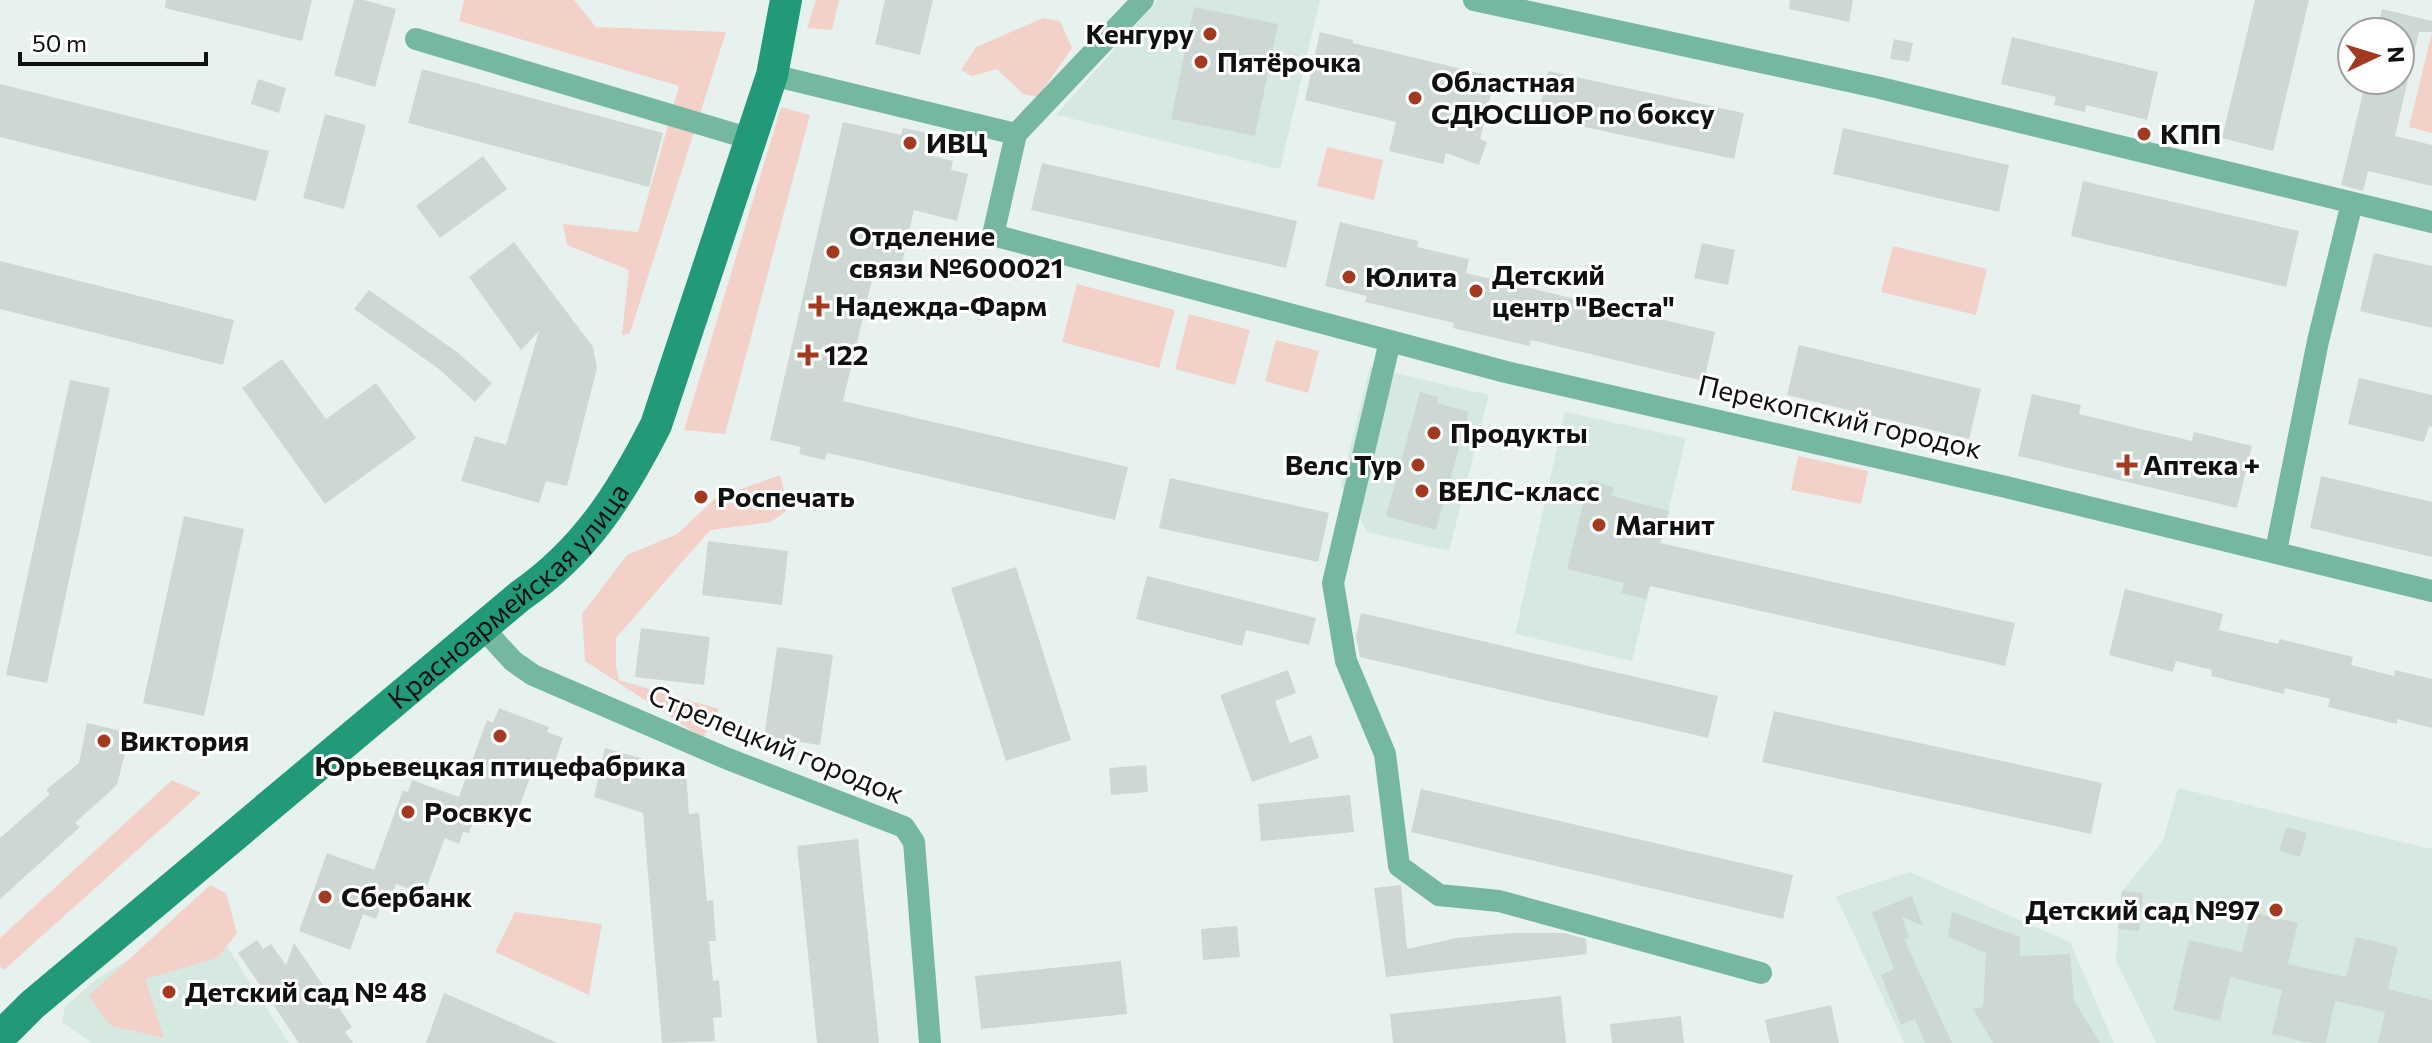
<svg xmlns="http://www.w3.org/2000/svg" width="2432" height="1043" font-family="Commissioner,sans-serif">
  <style>
    .built { fill: #d6e9e1 }
    .green { fill: #f4d1c8 }
    .building { fill: #cdd8d3 }
    .lines { fill: none; stroke-linecap: round; stroke-linejoin: round }
    .street { stroke: #76b7a0; stroke-width: 22 }
    .secondary { stroke: #229a7a; stroke-width: 32 }
    .poi-dot { fill: #a33a20; stroke: #fff; stroke-width: 3 }
    .labels { text-anchor: middle; stroke-width: 6; stroke-linejoin: round; paint-order: stroke }
    .poi-label { font-size: 28px; font-weight: bold; fill: #0f1211; stroke: #fff; text-anchor: start }
    .street-label { font-size: 28px; fill: #0f1211; stroke: #fff }
  </style>
  <rect width="100%" height="100%" fill="#e7f2ee"/>
  <path class="built" d="M 1158,0 L 1320,0 L 1280,169 L 1056,115 Z
    M 1370,367 L 1489,395 L 1449,551 L 1367,532 L 1341,484 Z
    M 1565,412 L 1686,438 L 1632,661 L 1515,634 Z
    M 2178,788 L 2432,849 L 2432,1043 L 2156,1043 L 2116,960 L 2118,929 L 2122,891 L 2163,841 Z
    M 1910,872 L 2070,942 L 2114,1043 L 1904,1043 L 1836,896 Z
    M 206,914 L 289,1043 L 92,1043 L 62,1022 L 65,1007 L 98,978 Z"/>
  <path class="green" d="M 464,0 L 574,0 L 596,27 L 726,32 L 630,333 L 622,335 L 629,270 L 567,245 L 563,224 L 638,232 L 679,86 L 459,21 Z
    M 816,0 L 839,0 L 832,30 L 807,28 Z
    M 1043,18 L 1060,21 L 1072,48 L 1038,97 L 1023,94 L 997,69 L 972,76 L 961,70 L 976,47 Z
    M 2432,32 L 2432,133 L 2409,127 Z
    M 781,107 L 810,115 L 725,434 L 684,430 Z
    M 1327,147 L 1383,160 L 1374,200 L 1317,186 Z
    M 1893,246 L 1987,269 L 1976,315 L 1881,292 Z
    M 1077,284 L 1175,310 L 1159,368 L 1062,342 Z
    M 1189,314 L 1250,330 L 1235,385 L 1175,369 Z
    M 1276,340 L 1319,351 L 1308,393 L 1265,381 Z
    M 1798,456 L 1868,471 L 1861,504 L 1791,490 Z
    M 780,475 L 789,509 L 771,522 L 710,530 L 616,638 L 616,666 L 619,680 L 719,709 L 703,738 L 585,661 L 582,614 L 627,555 L 677,534 L 716,498 Z
    M 172,780 L 201,793 L 4,970 L 0,967 L 0,938 Z
    M 210,885 L 226,893 L 237,933 L 217,958 L 145,979 L 164,1038 L 111,1026 L 89,996 Z
    M 515,912 L 602,924 L 589,995 L 495,952 Z"/>
  <path class="building" d="M 166,0 L 312,0 L 302,41 L 165,8 Z
    M 354,0 L 364,0 L 396,9 L 375,87 L 334,75 Z
    M 885,0 L 933,0 L 920,55 L 875,44 Z
    M 1790,0 L 1853,0 L 1849,22 L 1789,9 Z
    M 2255,0 L 2309,0 L 2273,151 L 2222,138 Z
    M 1194,7 L 1278,24 L 1255,136 L 1171,119 Z
    M 2382,9 L 2432,21 L 2432,32 L 2419,32 L 2395,136 L 2432,145 L 2432,186 L 2368,171 L 2363,191 L 2341,185 L 2366,80 L 2407,80 L 2400,79 L 2400,32 L 2377,32 Z
    M 1320,32 L 1353,40 L 1353,43 L 1495,77 L 1480,139 L 1487,142 L 1479,165 L 1446,153 L 1443,164 L 1389,151 L 1396,122 L 1305,100 Z
    M 2012,37 L 2158,72 L 2147,120 L 2086,105 L 2085,112 L 2054,105 L 2056,97 L 2001,84 Z
    M 1894,39 L 1913,43 L 1909,62 L 1890,59 Z
    M 422,69 L 663,133 L 649,187 L 408,123 Z
    M 1548,71 L 1744,113 L 1734,159 L 1538,117 Z
    M 258,79 L 286,88 L 279,113 L 251,104 Z
    M 0,84 L 269,151 L 256,201 L 0,137 Z
    M 325,114 L 366,125 L 344,209 L 303,198 Z
    M 843,122 L 901,135 L 903,128 L 928,133 L 924,154 L 953,161 L 951,170 L 968,174 L 957,221 L 914,210 L 901,268 L 876,263 L 843,401 L 1128,467 L 1115,520 L 850,458 L 827,453 L 825,460 L 799,454 L 801,447 L 770,440 Z
    M 1843,128 L 2009,165 L 1999,212 L 1833,174 Z
    M 483,156 L 507,189 L 440,238 L 416,206 Z
    M 1042,163 L 1297,221 L 1286,268 L 1031,210 Z
    M 2083,181 L 2299,231 L 2286,287 L 2071,236 Z
    M 1340,222 L 1418,241 L 1417,247 L 1469,259 L 1466,273 L 1715,332 L 1704,381 L 1531,340 L 1529,346 L 1453,328 L 1454,323 L 1365,302 L 1367,296 L 1325,286 Z
    M 514,242 L 593,347 L 597,368 L 567,486 L 546,481 L 539,503 L 461,481 L 475,436 L 506,445 L 539,331 L 521,350 L 469,277 Z
    M 1702,243 L 1735,250 L 1728,285 L 1694,278 Z
    M 2374,253 L 2432,266 L 2432,328 L 2360,311 Z
    M 0,261 L 234,320 L 223,365 L 0,309 Z
    M 369,290 L 457,352 L 492,383 L 475,402 L 439,369 L 354,309 Z
    M 1799,345 L 1981,389 L 1969,439 L 1787,395 Z
    M 282,359 L 326,419 L 376,383 L 416,438 L 325,504 L 242,388 Z
    M 2359,378 L 2432,395 L 2432,427 L 2429,426 L 2424,442 L 2348,424 Z
    M 70,380 L 110,388 L 47,683 L 6,675 Z
    M 1420,392 L 1438,397 L 1437,403 L 1469,412 L 1436,530 L 1386,516 Z
    M 2032,394 L 2081,405 L 2079,414 L 2145,430 L 2192,441 L 2194,432 L 2252,446 L 2237,508 L 2018,456 Z
    M 2321,476 L 2432,502 L 2432,557 L 2310,528 Z
    M 1170,478 L 1329,513 L 1318,562 L 1159,528 Z
    M 1589,480 L 1614,487 L 1612,496 L 1669,511 L 1660,543 L 2015,623 L 2005,666 L 1650,586 L 1646,599 L 1621,593 L 1624,583 L 1567,569 Z
    M 184,516 L 244,529 L 204,716 L 143,703 Z
    M 708,541 L 788,551 L 782,605 L 702,595 Z
    M 1016,567 L 1071,740 L 1006,761 L 951,588 Z
    M 1147,576 L 1316,618 L 1309,645 L 1246,630 L 1242,646 L 1136,619 Z
    M 2125,589 L 2223,614 L 2219,630 L 2278,644 L 2280,639 L 2353,657 L 2351,665 L 2394,676 L 2395,670 L 2432,679 L 2432,728 L 2397,719 L 2397,724 L 2344,711 L 2328,707 L 2330,699 L 2285,688 L 2284,694 L 2211,676 L 2212,670 L 2176,661 L 2173,672 L 2109,655 Z
    M 1361,613 L 1718,696 L 1708,738 L 1360,657 L 1356,636 Z
    M 641,628 L 710,637 L 704,685 L 635,677 Z
    M 777,647 L 833,655 L 820,745 L 764,737 Z
    M 1288,670 L 1296,693 L 1275,701 L 1290,743 L 1311,735 L 1319,758 L 1252,782 L 1220,695 Z
    M 499,708 L 549,727 L 547,732 L 563,738 L 550,775 L 533,769 L 513,824 L 477,811 L 469,833 L 463,832 L 459,844 L 445,838 L 424,894 L 396,884 L 387,907 L 381,905 L 376,919 L 363,914 L 350,950 L 299,931 L 327,853 L 374,870 L 403,790 L 408,792 L 412,780 L 459,797 L 487,720 L 493,723 Z
    M 1774,711 L 2102,783 L 2091,834 L 1762,762 Z
    M 87,723 L 130,733 L 117,785 L 75,823 L 80,827 L 0,899 L 0,838 L 50,794 L 46,790 L 79,763 Z
    M 605,748 L 686,771 L 689,814 L 699,813 L 707,901 L 713,900 L 716,941 L 709,941 L 713,981 L 719,980 L 722,1017 L 713,1018 L 715,1041 L 662,1043 L 643,813 L 594,797 Z
    M 1146,765 L 1148,792 L 1111,795 L 1109,768 Z
    M 1421,789 L 1793,875 L 1783,919 L 1411,832 Z
    M 1350,795 L 1354,832 L 1261,841 L 1258,804 Z
    M 2286,827 L 2307,833 L 2300,857 L 2279,851 Z
    M 858,839 L 879,1043 L 817,1043 L 797,846 Z
    M 1401,885 L 1407,949 L 1456,938 L 1512,933 L 1564,933 L 1586,939 L 1587,954 L 1386,977 L 1374,888 Z
    M 2122,891 L 2143,893 L 2139,931 L 2118,929 Z
    M 1912,896 L 1923,926 L 1902,917 L 1909,937 L 1904,939 L 1952,1043 L 1925,1043 L 1915,1019 L 1901,1025 L 1881,975 L 1894,969 L 1872,912 Z
    M 1952,912 L 2020,937 L 2020,956 L 2070,954 L 2074,1000 L 2100,1043 L 1993,1043 L 1973,1009 L 1983,1007 L 1986,953 L 1948,937 Z
    M 2251,912 L 2298,923 L 2288,964 L 2346,977 L 2356,937 L 2398,947 L 2388,989 L 2432,1000 L 2432,1043 L 2378,1043 L 2385,1012 L 2335,1001 L 2326,1043 L 2311,1043 L 2272,1034 L 2282,990 L 2230,977 L 2220,1021 L 2173,1010 L 2189,940 L 2242,952 Z
    M 1237,926 L 1240,957 L 1203,960 L 1201,929 Z
    M 257,940 L 263,949 L 271,944 L 286,965 L 294,943 L 352,1027 L 345,1032 L 353,1043 L 299,1043 L 238,953 Z
    M 1121,961 L 1127,1014 L 981,1029 L 975,976 Z
    M 444,993 L 488,1012 L 557,1043 L 426,1043 Z
    M 1561,996 L 1566,1043 L 1393,1043 L 1390,1014 Z
    M 1831,1005 L 1839,1043 L 1770,1043 L 1765,1020 Z
    M 1681,1016 L 1684,1043 L 1612,1043 L 1610,1024 Z"/>
  <g class="lines">
    <path class="street" d="M 1474,0 L 1876,87 L 2432,222
      M 416,39 L 751,139
      M 772,75 L 1016,134 L 1143,0
      M 1016,134 L 993,235 L 1506,372 L 2006,487 L 2432,591
      M 1390,341 L 1333,583 L 1346,661 L 1385,754 L 1399,866 L 1439,895 L 1499,901 L 1761,973
      M 2276,551 L 2318,341 L 2352,203
      M 482,627 L 513,661 L 533,675 L 728,759 L 904,827 L 914,842 L 930,1043"/>
    <path class="secondary" id="s1" d="M 0,1037 L 32,1005 L 520,596 C 585,551 621,494 656,425 L 772,75 L 786,0"/>
  </g>
  <g class="poi-dot">
    <circle cx="1210" cy="34" r="8"/>
    <circle cx="1201" cy="62" r="8"/>
    <circle cx="1415" cy="98" r="8"/>
    <circle cx="2144" cy="134" r="8"/>
    <circle cx="910" cy="143" r="8"/>
    <circle cx="833" cy="252" r="8"/>
    <circle cx="1349" cy="277" r="8"/>
    <circle cx="1476" cy="291" r="8"/>
    <path d="M815 294h8v8h8v8h-8v8h-8v-8h-8v-8h8z"/>
    <path d="M804 343h8v8h8v8h-8v8h-8v-8h-8v-8h8z"/>
    <circle cx="1434" cy="433" r="8"/>
    <circle cx="1418" cy="465" r="8"/>
    <path d="M2123 453h8v8h8v8h-8v8h-8v-8h-8v-8h8z"/>
    <circle cx="1422" cy="491" r="8"/>
    <circle cx="701" cy="497" r="8"/>
    <circle cx="1599" cy="525" r="8"/>
    <circle cx="500" cy="736" r="8"/>
    <circle cx="104" cy="741" r="8"/>
    <circle cx="408" cy="812" r="8"/>
    <circle cx="325" cy="897" r="8"/>
    <circle cx="2276" cy="910" r="8"/>
    <circle cx="169" cy="992" r="8"/>
  </g>
  <g class="labels">
    <g class="poi-label">
      <text x="1194" y="44" text-anchor="end">Кенгуру</text>
      <text x="1217" y="72">Пятёрочка</text>
      <text x="1431" y="92">Областная<tspan x="1431" dy="32">СДЮСШОР по боксу</tspan></text>
      <text x="2160" y="144">КПП</text>
      <text x="926" y="153">ИВЦ</text>
      <text x="849" y="246">Отделение<tspan x="849" dy="32">связи №600021</tspan></text>
      <text x="1492" y="285">Детский<tspan x="1492" dy="32">центр "Веста"</tspan></text>
      <text x="1365" y="287">Юлита</text>
      <text x="835" y="316">Надежда-Фарм</text>
      <text x="824" y="365">122</text>
      <text x="1450" y="443">Продукты</text>
      <text x="1402" y="475" text-anchor="end">Велс Тур</text>
      <text x="2143" y="475">Аптека +</text>
      <text x="1438" y="501">ВЕЛС-класс</text>
      <text x="717" y="507">Роспечать</text>
      <text x="1615" y="535">Магнит</text>
      <text x="120" y="751">Виктория</text>
      <text x="500" y="776" text-anchor="middle">Юрьевецкая птицефабрика</text>
      <text x="424" y="822">Росвкус</text>
      <text x="341" y="907">Сбербанк</text>
      <text x="2260" y="920" text-anchor="end">Детский сад №97</text>
      <text x="185" y="1002">Детский сад № 48</text>
    </g>
    <g class="street-label">
      <text transform="translate(1840 417) rotate(13)" y="10">Перекопский городок</text>
      <text dy="10" stroke="none"><textPath href="#s1" startOffset="674">Красноармейская улица</textPath></text>
      <text transform="translate(776 744) rotate(22)" y="10">Стрелецкий городок</text>
    </g>
  </g>
  <g transform="translate(2376 56) rotate(86)"><circle r="38" fill="#ffffff" stroke="#9fa0a0" stroke-width="2"/>
  <path d="M0-6L14 30L0 20L-14 30Z" fill="#a33a20"/>
  <text y="-12" font-size="22" font-weight="bold" text-anchor="middle" fill="#0f1211">N</text>
  </g>
  <path d="M20 52v12h186v-12" fill="none" stroke="#0f1211" stroke-width="4"/>
  <text x="32" y="52" font-size="24" fill="#0f1211" stroke="#ffffff" stroke-width="6" paint-order="stroke">50 m</text>
</svg>
